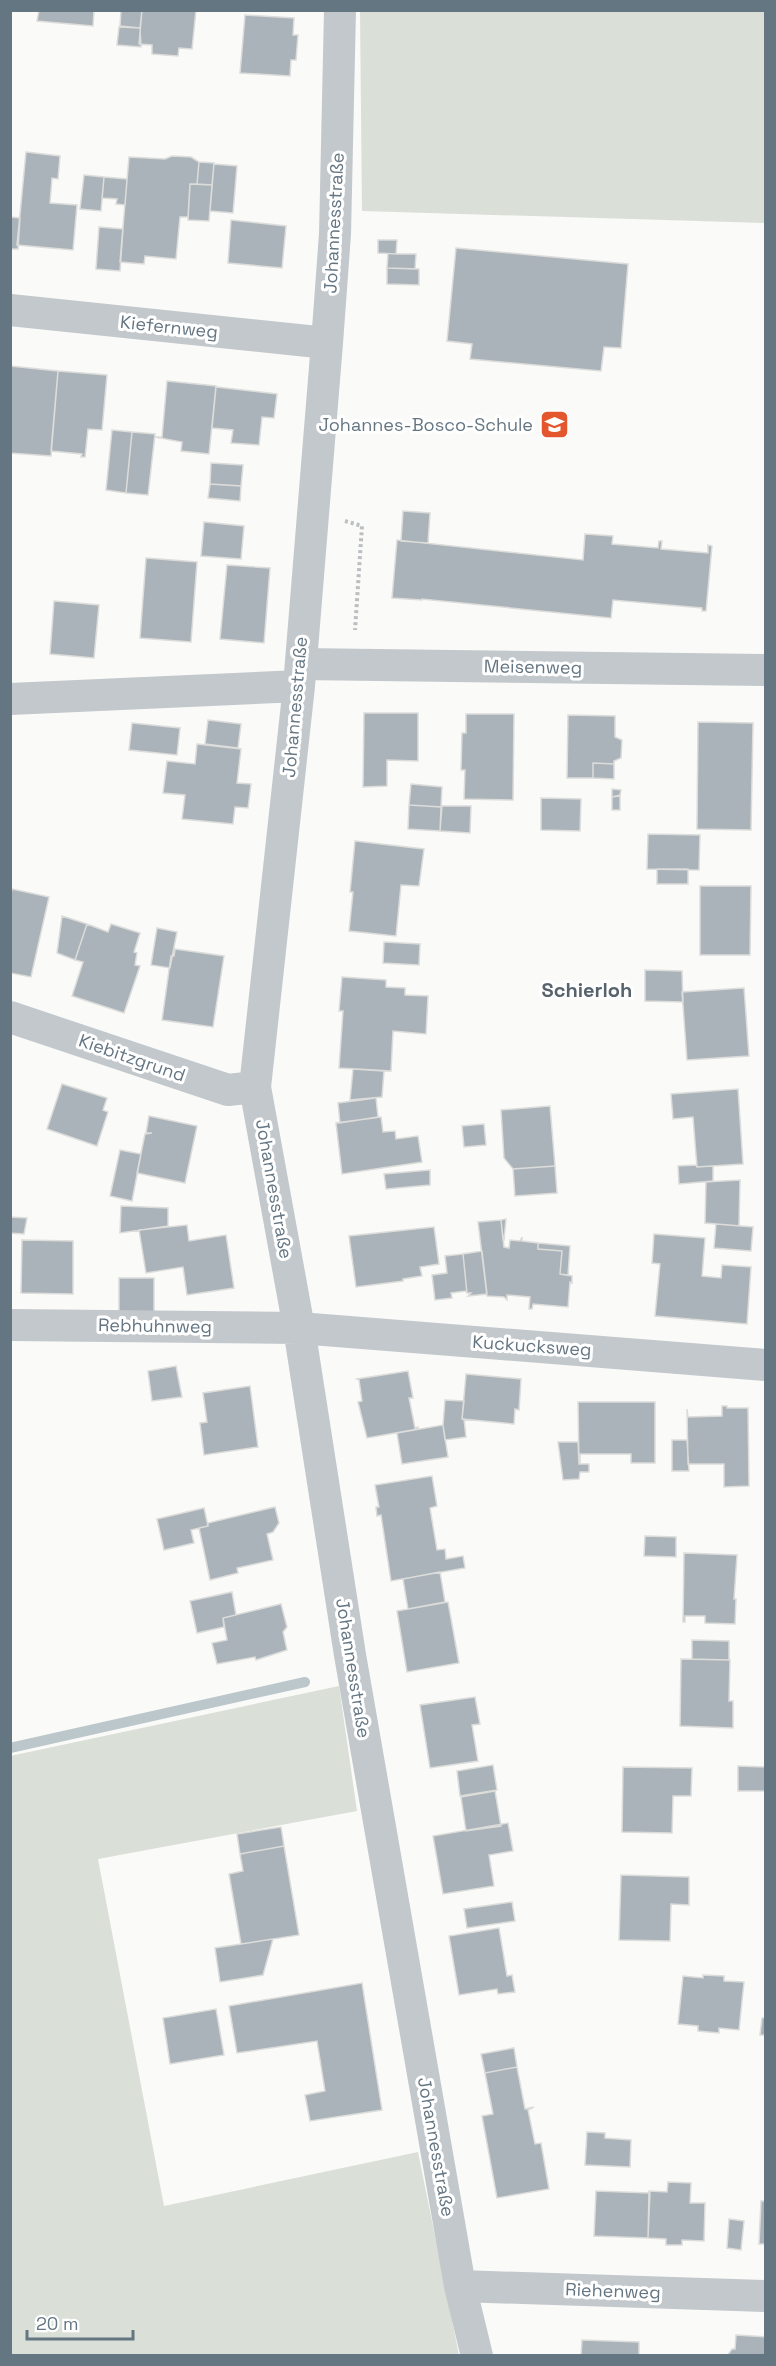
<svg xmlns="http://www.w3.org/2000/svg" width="776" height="2366" font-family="'Space Grotesk',sans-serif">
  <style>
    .green { fill: #dadfd7 }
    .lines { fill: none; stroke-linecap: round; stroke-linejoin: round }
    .stream { stroke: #bbc7cb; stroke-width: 10 }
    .building { fill: #aab3b9; stroke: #dcdcda; stroke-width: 1.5 }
    .path { stroke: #bbbfc2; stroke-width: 4; stroke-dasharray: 3 3; stroke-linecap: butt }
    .street { stroke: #c3c8cc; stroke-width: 32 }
    .labels { text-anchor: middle; stroke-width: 6; stroke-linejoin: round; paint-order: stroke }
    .street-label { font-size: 18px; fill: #657683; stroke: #fff }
    .poi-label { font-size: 18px; fill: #657683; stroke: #fff; text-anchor: end }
    .neighbourhood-label { font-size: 20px; font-weight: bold; fill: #57646e; stroke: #fff }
  </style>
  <rect width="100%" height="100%" fill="#fafaf8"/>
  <path class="green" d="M 360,11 L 765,11 L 765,223 L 362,211 Z
    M 339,1686 L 357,1811 L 98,1859 L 164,2206 L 418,2152 L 459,2355 L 11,2355 L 10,1756 Z"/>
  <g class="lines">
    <path class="stream" d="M 10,1748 L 305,1682"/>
  </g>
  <path class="building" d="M 39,10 L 94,10 L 93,26 L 37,21 Z
    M 121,10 L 142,10 L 140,28 L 120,26 Z
    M 142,10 L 196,10 L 192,49 L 179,48 L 178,56 L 152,54 L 152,45 L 139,44 Z
    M 245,15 L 294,18 L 293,35 L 298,35 L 296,60 L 291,60 L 290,76 L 240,73 Z
    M 119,27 L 140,28 L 141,47 L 117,45 Z
    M 26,152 L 60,156 L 58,179 L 52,178 L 50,203 L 77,205 L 73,250 L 17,245 Z
    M 172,156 L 191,157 L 199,162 L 197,184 L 190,184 L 188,217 L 180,217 L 176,259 L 145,256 L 144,264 L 120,262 L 129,157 L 165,159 Z
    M 199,162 L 214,163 L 212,185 L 197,184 Z
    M 214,164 L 237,166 L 233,213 L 210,211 Z
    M 84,175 L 104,177 L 101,211 L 80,209 Z
    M 104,177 L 127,179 L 125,205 L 116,204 L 117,199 L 102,198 Z
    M 190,184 L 212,185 L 209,221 L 188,220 Z
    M 10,217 L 20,218 L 18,249 L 10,249 Z
    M 231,220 L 286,226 L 282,268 L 228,263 Z
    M 99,227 L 123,229 L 120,271 L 96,269 Z
    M 378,240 L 397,240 L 396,254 L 378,253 Z
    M 456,248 L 628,264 L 621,348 L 604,347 L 601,371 L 470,359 L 472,344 L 447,341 Z
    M 388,254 L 416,254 L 415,269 L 387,268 Z
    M 387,268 L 419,269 L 419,285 L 387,284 Z
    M 10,366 L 58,371 L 51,456 L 10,453 Z
    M 58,371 L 107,375 L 102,430 L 88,429 L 85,457 L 81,457 L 82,454 L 51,451 Z
    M 167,381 L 216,386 L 209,454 L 181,451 L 182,442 L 155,437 L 162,437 Z
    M 216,387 L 277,394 L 274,418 L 262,417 L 259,445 L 231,443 L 233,430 L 212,428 Z
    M 112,430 L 132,432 L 126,493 L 106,490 Z
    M 132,432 L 155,434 L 148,495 L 126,493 Z
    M 211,463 L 243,465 L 241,486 L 210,484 Z
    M 210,484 L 241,486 L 240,501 L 208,498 Z
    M 403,511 L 430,513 L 428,543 L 401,541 Z
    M 204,522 L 244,526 L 241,559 L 201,556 Z
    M 585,534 L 613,536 L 612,544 L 658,548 L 659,541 L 662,541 L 661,549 L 708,553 L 708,545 L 712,546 L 706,611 L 702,611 L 702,608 L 613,600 L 611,618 L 422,599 L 422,600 L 392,598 L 397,540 L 583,560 Z
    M 146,558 L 197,562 L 191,642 L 140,638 Z
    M 227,565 L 270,568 L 264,643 L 220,639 Z
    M 54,601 L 99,605 L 94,658 L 50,654 Z
    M 364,713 L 418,713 L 418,761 L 387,760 L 387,786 L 363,787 Z
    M 466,714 L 514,714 L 513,800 L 464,799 L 465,770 L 461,770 L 462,733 L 466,733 Z
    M 568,715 L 615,716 L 615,737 L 622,740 L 621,758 L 614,761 L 614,764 L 593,763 L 593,778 L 567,778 Z
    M 208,720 L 241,724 L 238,748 L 205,744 Z
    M 698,722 L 753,723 L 751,830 L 697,829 Z
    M 132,723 L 180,728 L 177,755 L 129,750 Z
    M 197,744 L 241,749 L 237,783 L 251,784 L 248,808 L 235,807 L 233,824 L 182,819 L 185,795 L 163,793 L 167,761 L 195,764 Z
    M 593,763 L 614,764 L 614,779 L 593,778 Z
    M 411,784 L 442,787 L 441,807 L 409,805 Z
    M 612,789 L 621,790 L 620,795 L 612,797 Z
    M 620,796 L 620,810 L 612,810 L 612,797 Z
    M 541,798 L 581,799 L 580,831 L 541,830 Z
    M 409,805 L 441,807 L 440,831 L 408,829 Z
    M 442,806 L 471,806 L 470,833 L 440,831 Z
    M 648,834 L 700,835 L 699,870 L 647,869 Z
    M 355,841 L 424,849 L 419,886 L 401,885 L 396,936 L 349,931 L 353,892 L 350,892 Z
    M 657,869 L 688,869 L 688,884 L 657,884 Z
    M 700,886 L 751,886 L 750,955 L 700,955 Z
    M 12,889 L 49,897 L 31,977 L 10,973 L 10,898 Z
    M 62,916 L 87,924 L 75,960 L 57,953 Z
    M 87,924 L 108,932 L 111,924 L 140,933 L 134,952 L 137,953 L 135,965 L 140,966 L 124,1013 L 72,996 L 83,962 L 75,960 Z
    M 157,928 L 177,932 L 170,968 L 151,965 Z
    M 384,942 L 420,944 L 419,965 L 383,963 Z
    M 175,949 L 224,956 L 213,1027 L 162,1020 L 171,956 L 174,956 Z
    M 645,970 L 682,971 L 683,1002 L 645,1001 Z
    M 342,977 L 386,980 L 386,987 L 405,988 L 405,995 L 428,996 L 426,1034 L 393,1031 L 391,1071 L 339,1068 L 343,1011 L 339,1011 Z
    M 744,988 L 749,1056 L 687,1060 L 682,992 Z
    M 353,1069 L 384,1071 L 382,1097 L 350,1100 Z
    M 62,1084 L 107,1098 L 103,1110 L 108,1112 L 97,1146 L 47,1129 Z
    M 738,1089 L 743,1164 L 697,1167 L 693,1117 L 673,1119 L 671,1094 Z
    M 376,1098 L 378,1117 L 340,1123 L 338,1103 Z
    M 550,1106 L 555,1166 L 513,1169 L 504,1158 L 501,1110 Z
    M 149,1116 L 197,1126 L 185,1183 L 137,1173 L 145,1134 L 152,1133 L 146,1133 Z
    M 381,1117 L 383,1132 L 395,1131 L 396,1139 L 418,1136 L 422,1162 L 342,1174 L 336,1123 Z
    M 484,1124 L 486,1145 L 464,1147 L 462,1126 Z
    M 120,1150 L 141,1154 L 132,1201 L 110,1196 Z
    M 696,1165 L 697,1167 L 713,1166 L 713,1181 L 679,1184 L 678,1166 Z
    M 555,1166 L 557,1193 L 515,1196 L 513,1169 Z
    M 430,1170 L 430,1185 L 386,1189 L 384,1174 Z
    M 740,1180 L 739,1226 L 705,1223 L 706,1182 Z
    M 121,1206 L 168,1208 L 168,1226 L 120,1233 Z
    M 10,1217 L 27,1218 L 24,1234 L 10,1233 Z
    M 506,1219 L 504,1240 L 503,1240 L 501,1220 Z
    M 501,1220 L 504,1247 L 509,1248 L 510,1240 L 520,1241 L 522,1237 L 522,1241 L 538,1243 L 538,1249 L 562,1251 L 560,1274 L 572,1276 L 572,1283 L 570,1282 L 568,1307 L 533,1304 L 532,1309 L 529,1309 L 530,1297 L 507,1295 L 507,1300 L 504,1297 L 487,1296 L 478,1222 Z
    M 716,1224 L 753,1227 L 751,1251 L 714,1248 Z
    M 187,1225 L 189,1241 L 226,1235 L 234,1288 L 187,1295 L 183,1267 L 146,1273 L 139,1230 Z
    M 434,1227 L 439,1264 L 420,1267 L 422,1276 L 403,1279 L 403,1281 L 356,1287 L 349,1236 Z
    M 654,1234 L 705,1238 L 702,1276 L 721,1278 L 722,1265 L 751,1267 L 747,1324 L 655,1316 L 660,1264 L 652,1263 Z
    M 22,1240 L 73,1241 L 73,1294 L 21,1293 Z
    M 538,1243 L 570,1246 L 568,1275 L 560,1274 L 562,1251 L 538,1249 Z
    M 482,1251 L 487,1294 L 468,1296 L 471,1293 L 467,1293 L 463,1254 Z
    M 463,1254 L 467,1293 L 466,1291 L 451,1293 L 452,1298 L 435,1300 L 432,1275 L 447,1273 L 445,1256 Z
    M 119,1278 L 154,1278 L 154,1313 L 119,1313 Z
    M 176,1366 L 182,1397 L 152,1401 L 148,1371 Z
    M 408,1371 L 413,1398 L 409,1398 L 415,1428 L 418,1427 L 418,1429 L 367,1438 L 358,1402 L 362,1401 L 359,1380 L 357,1379 Z
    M 466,1374 L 521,1379 L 519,1410 L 515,1409 L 514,1424 L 462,1419 Z
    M 250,1386 L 258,1447 L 204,1455 L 200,1423 L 207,1422 L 203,1393 Z
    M 445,1400 L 464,1401 L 462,1419 L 464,1419 L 466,1437 L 445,1440 L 443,1425 Z
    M 578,1402 L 655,1402 L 655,1463 L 631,1463 L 631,1454 L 580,1454 L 580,1464 L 579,1464 Z
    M 722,1406 L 727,1406 L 727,1408 L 748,1408 L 749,1486 L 724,1487 L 724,1464 L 688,1464 L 687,1409 L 688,1417 L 722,1416 Z
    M 443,1425 L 448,1457 L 402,1464 L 397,1433 Z
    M 672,1440 L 687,1440 L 689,1471 L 672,1471 Z
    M 558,1442 L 578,1442 L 579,1464 L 589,1464 L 589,1472 L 580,1472 L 579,1479 L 563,1480 Z
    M 432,1476 L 437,1506 L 430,1508 L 437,1550 L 445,1549 L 446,1559 L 463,1556 L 465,1568 L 391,1581 L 381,1515 L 377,1516 L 376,1507 L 379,1507 L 375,1485 Z
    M 275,1507 L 279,1523 L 273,1532 L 267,1534 L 273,1560 L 237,1568 L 238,1573 L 210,1580 L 199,1528 L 208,1526 L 208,1523 Z
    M 204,1508 L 208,1526 L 191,1530 L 194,1543 L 164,1550 L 157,1519 Z
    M 645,1536 L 676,1537 L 676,1557 L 644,1556 Z
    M 684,1553 L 737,1555 L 734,1599 L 736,1599 L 735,1624 L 705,1623 L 705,1616 L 685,1616 L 685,1622 L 683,1622 Z
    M 440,1572 L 445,1602 L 408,1609 L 403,1579 Z
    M 232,1592 L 236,1615 L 223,1618 L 224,1627 L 197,1633 L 190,1601 Z
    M 448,1602 L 459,1663 L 407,1672 L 397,1611 Z
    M 281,1604 L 287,1627 L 283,1632 L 287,1650 L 256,1660 L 255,1657 L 217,1664 L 212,1643 L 227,1640 L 223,1618 Z
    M 692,1640 L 729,1641 L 729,1660 L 692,1659 Z
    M 681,1659 L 730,1660 L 729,1701 L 733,1701 L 733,1728 L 680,1726 Z
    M 475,1697 L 480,1724 L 472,1725 L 478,1761 L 430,1768 L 420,1705 Z
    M 493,1765 L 497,1790 L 460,1796 L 457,1771 Z
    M 738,1766 L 766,1767 L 766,1791 L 738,1791 Z
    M 623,1767 L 692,1768 L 691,1796 L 673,1796 L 672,1833 L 622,1832 Z
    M 495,1791 L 501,1826 L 466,1831 L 461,1797 Z
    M 508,1823 L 513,1851 L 489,1855 L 494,1886 L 443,1894 L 433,1836 Z
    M 281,1827 L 284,1846 L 240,1854 L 237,1834 Z
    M 284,1846 L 299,1935 L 241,1944 L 229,1874 L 243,1871 L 240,1854 Z
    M 621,1875 L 689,1877 L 689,1905 L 671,1904 L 670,1941 L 619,1940 Z
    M 512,1902 L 515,1921 L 467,1928 L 464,1909 Z
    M 499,1928 L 507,1976 L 512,1975 L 515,1992 L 498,1994 L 497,1989 L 459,1995 L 449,1936 Z
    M 273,1939 L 263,1975 L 220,1982 L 215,1948 Z
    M 703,1975 L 724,1976 L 724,1981 L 744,1982 L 739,2030 L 719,2028 L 719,2033 L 698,2031 L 698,2026 L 678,2024 L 683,1976 L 703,1978 Z
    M 362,1983 L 382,2110 L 310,2121 L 305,2095 L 325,2091 L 317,2041 L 237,2053 L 229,2006 Z
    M 216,2009 L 224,2055 L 170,2064 L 163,2018 Z
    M 762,2018 L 766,2018 L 766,2035 L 760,2035 Z
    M 514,2048 L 517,2067 L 485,2073 L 481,2054 Z
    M 517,2067 L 525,2109 L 534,2107 L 528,2110 L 535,2144 L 541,2143 L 549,2189 L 497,2198 L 482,2116 L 493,2114 L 485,2073 Z
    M 587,2132 L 605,2133 L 605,2138 L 631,2140 L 630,2167 L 585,2165 Z
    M 668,2182 L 691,2183 L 690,2203 L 705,2203 L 704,2241 L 682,2240 L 682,2245 L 666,2245 L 666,2239 L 648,2238 L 649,2191 L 667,2192 Z
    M 596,2191 L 650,2193 L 648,2238 L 594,2236 Z
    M 761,2201 L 766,2201 L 766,2244 L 759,2244 Z
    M 729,2219 L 744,2221 L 741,2250 L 727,2248 Z
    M 736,2335 L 766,2337 L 766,2356 L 727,2356 L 732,2349 L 735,2349 Z
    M 582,2340 L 639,2342 L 639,2356 L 581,2356 Z"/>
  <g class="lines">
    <path class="path" d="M 345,521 L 362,526 L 355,630"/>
    <path class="street" d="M 340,10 L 335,234 L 327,343 L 299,686 L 255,1087 L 299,1328 L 350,1655 L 460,2286 L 477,2356
      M 10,310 L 327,343
      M 301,664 L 766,670
      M 10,699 L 299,686
      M 10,1017 L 228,1090 L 255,1087
      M 10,1325 L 299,1328 L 766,1365
      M 460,2286 L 766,2296"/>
  </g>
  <defs>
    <symbol id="school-square" viewBox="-11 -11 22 22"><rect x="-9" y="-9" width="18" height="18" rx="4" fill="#e4572e" stroke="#fff"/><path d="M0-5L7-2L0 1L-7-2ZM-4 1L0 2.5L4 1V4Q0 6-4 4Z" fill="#fff"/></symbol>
  </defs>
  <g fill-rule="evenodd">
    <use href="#school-square" x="538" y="408" width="33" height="33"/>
  </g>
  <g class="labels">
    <g class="street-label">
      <text transform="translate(334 223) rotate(-87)" y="6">Johannesstraße</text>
      <text transform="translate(169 327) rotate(6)" y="6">Kiefernweg</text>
      <text transform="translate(533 667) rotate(1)" y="6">Meisenweg</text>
      <text transform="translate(295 707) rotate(-85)" y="6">Johannesstraße</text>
      <text transform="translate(132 1058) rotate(19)" y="6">Kiebitzgrund</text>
      <text transform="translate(274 1189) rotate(80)" y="6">Johannesstraße</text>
      <text transform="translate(155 1326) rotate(1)" y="6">Rebhuhnweg</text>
      <text transform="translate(532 1346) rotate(4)" y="6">Kuckucksweg</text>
      <text transform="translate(353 1668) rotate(81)" y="6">Johannesstraße</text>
      <text transform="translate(436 2147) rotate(80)" y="6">Johannesstraße</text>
      <text transform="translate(613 2291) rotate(2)" y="6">Riehenweg</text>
    </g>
    <g class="poi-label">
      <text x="533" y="431">Johannes-Bosco-Schule</text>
    </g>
    <g class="neighbourhood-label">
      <text x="587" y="997">Schierloh</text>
    </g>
  </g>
  <rect width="776" height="2366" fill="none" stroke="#657683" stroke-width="24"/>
  <path d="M27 2330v9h106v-9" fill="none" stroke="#657683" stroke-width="3"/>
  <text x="36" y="2330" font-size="18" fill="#657683" stroke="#ffffff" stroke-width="4.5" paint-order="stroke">20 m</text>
</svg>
